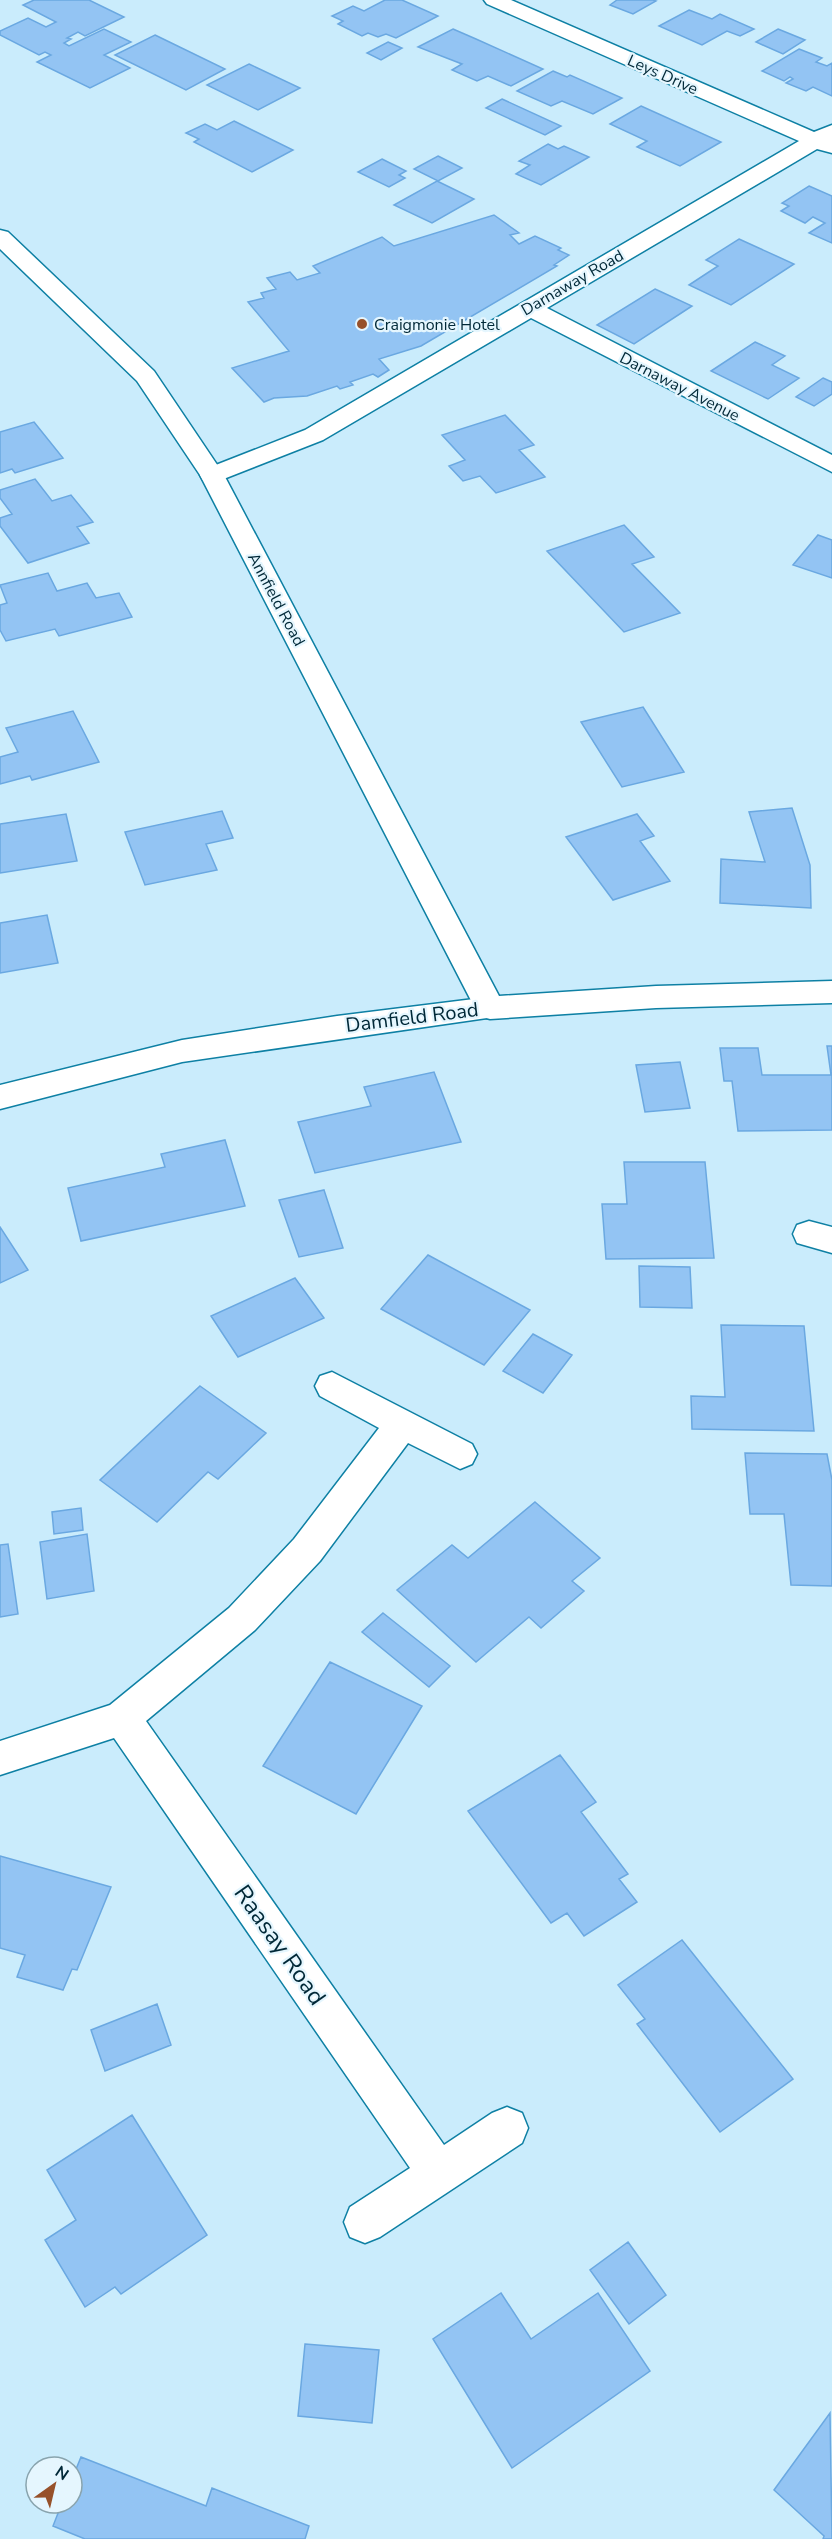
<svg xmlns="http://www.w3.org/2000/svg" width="832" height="2539" font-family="'Nunito Sans',sans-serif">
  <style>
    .building { fill: #93c4f3; stroke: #6aa8e1; stroke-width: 1.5 }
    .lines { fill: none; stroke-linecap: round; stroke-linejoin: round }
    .minor-casing { stroke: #0e80a4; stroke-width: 3 }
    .tertiary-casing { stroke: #0e80a4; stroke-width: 3 }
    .secondary-casing { stroke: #0e80a4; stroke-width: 3 }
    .minor { fill: #fff; fill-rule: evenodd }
    .tertiary { fill: #fff; fill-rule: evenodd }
    .secondary { fill: #fff; fill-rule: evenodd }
    .poi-dot { fill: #97512a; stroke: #e5f6fe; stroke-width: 2 }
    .labels { text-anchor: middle; stroke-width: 4.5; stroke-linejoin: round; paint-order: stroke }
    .far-street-label { font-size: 16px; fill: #002837; stroke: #e5f6fe }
    .far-poi-label { font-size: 16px; fill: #002837; stroke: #e5f6fe; text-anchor: start }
    .street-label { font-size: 20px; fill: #002837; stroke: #e5f6fe }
    .near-street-label { font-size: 24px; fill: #002837; stroke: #e5f6fe }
  </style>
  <rect width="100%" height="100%" fill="#caecfc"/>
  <path class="building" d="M 34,0 L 89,0 L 124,17 L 85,36 L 78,32 L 67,38 L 71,39 L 64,43 L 69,46 L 104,29 L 131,42 L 104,55 L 130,68 L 90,88 L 37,62 L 51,55 L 45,52 L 39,55 L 0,35 L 0,31 L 28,18 L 46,27 L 56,22 L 23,5 Z
    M 385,0 L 402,0 L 438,16 L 396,38 L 386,34 L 378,37 L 368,33 L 362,36 L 338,24 L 343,21 L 332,16 L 353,6 L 364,11 Z
    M 617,0 L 653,0 L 656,1 L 633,14 L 610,5 Z
    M 689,10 L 712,19 L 720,14 L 754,29 L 740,36 L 727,31 L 702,45 L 659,26 Z
    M 453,29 L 476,39 L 543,69 L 511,86 L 488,76 L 477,81 L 452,70 L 462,64 L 418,47 Z
    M 778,29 L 805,40 L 783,54 L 756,42 Z
    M 155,35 L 225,69 L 186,90 L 115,55 Z
    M 388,42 L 402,48 L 381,60 L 367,53 Z
    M 799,49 L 822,58 L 816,62 L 827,66 L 832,63 L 832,96 L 813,87 L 806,91 L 786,83 L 793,79 L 790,77 L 784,81 L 762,71 Z
    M 249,64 L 300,88 L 258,110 L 207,85 Z
    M 553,71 L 567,77 L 570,75 L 622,98 L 593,114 L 562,101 L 551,106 L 517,91 Z
    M 502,99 L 561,126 L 545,135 L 486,108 Z
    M 641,106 L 721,142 L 680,166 L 637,147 L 647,141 L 610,124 Z
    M 234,121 L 293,150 L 252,172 L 194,142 L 199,139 L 186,133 L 205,124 L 217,130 Z
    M 548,144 L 558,149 L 564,146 L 589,157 L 541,185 L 516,174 L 530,165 L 519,161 Z
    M 438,156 L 462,168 L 438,181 L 414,169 Z
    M 382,159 L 406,171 L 399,175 L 405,178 L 389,187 L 358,172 Z
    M 437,181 L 474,199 L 432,223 L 394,205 Z
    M 809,186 L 832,196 L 832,243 L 809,233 L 825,223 L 813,217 L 805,223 L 781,211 L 789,206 L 782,203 Z
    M 494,215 L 519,233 L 510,235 L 519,244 L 535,236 L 561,248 L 558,250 L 569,255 L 554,265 L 557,266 L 421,346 L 379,359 L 389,370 L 378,377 L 373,374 L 350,382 L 353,385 L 340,389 L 337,386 L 307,396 L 274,398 L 264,402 L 232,368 L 289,351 L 248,302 L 264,298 L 261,293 L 276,289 L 267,278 L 290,272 L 297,280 L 320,273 L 313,266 L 382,237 L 394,246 Z
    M 739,239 L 794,264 L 731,305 L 689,285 L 718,266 L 706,260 Z
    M 655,289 L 692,306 L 634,344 L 597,325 Z
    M 755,342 L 785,356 L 772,365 L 799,378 L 768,399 L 711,371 Z
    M 823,378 L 832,382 L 832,394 L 814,406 L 796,397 Z
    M 505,415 L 534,445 L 519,450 L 545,477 L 496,493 L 480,476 L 463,481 L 449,466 L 465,460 L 442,435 Z
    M 34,422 L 63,458 L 15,473 L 12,469 L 0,473 L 0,432 Z
    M 35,479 L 52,501 L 71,495 L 93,522 L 77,527 L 89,543 L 28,563 L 0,526 L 0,518 L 12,514 L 0,498 L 0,490 Z
    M 624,525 L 654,557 L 632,564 L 680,613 L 624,632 L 547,551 Z
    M 818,535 L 832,540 L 832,578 L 793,565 Z
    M 48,573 L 57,591 L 87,583 L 96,598 L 119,593 L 132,617 L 59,636 L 55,629 L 6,641 L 0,630 L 0,605 L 7,603 L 0,585 Z
    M 643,707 L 684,772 L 622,787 L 581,722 Z
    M 73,711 L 99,762 L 32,780 L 30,776 L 0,784 L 0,757 L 18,752 L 6,728 Z
    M 792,808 L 810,865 L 811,908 L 720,903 L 721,859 L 765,862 L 749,812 Z
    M 222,811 L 233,838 L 206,844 L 217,870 L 145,885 L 125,832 Z
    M 66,814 L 77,861 L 0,873 L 0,824 Z
    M 637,814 L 654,836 L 640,841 L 670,881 L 613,900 L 566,837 Z
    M 47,915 L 58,963 L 0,973 L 0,923 Z
    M 827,1046 L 832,1046 L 832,1130 L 738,1131 L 732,1081 L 724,1081 L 720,1048 L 758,1048 L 762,1075 L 831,1075 Z
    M 680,1062 L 690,1108 L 645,1112 L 636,1065 Z
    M 434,1072 L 461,1142 L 315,1173 L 298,1122 L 371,1106 L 364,1087 Z
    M 225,1140 L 245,1206 L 81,1241 L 68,1188 L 165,1167 L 161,1154 Z
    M 624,1162 L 705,1162 L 714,1258 L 606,1259 L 602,1204 L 627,1204 Z
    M 324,1190 L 343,1248 L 299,1257 L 279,1200 Z
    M 0,1227 L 28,1270 L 0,1283 Z
    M 428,1255 L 530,1310 L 484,1365 L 381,1309 Z
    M 639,1266 L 690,1267 L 692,1308 L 640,1307 Z
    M 295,1278 L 324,1318 L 238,1357 L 211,1316 Z
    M 721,1325 L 804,1326 L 814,1431 L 692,1429 L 691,1396 L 725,1397 Z
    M 533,1334 L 572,1355 L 543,1393 L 503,1371 Z
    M 200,1386 L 266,1433 L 218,1479 L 208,1472 L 157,1522 L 100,1480 Z
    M 745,1453 L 827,1454 L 832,1480 L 832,1586 L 791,1585 L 784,1514 L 750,1514 Z
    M 535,1502 L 600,1558 L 572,1581 L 584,1591 L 541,1628 L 529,1617 L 476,1662 L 397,1590 L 452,1545 L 468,1558 Z
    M 81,1508 L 83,1530 L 54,1534 L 52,1512 Z
    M 87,1534 L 94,1591 L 47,1599 L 40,1542 Z
    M 8,1544 L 18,1614 L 0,1617 L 0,1545 Z
    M 383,1613 L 450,1666 L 429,1687 L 362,1632 Z
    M 330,1662 L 422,1706 L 356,1814 L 263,1766 Z
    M 560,1755 L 596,1802 L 581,1812 L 628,1874 L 619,1879 L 637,1902 L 584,1936 L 567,1913 L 551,1923 L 468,1811 Z
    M 0,1856 L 111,1887 L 77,1970 L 72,1969 L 63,1990 L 17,1977 L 25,1955 L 0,1948 Z
    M 682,1940 L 793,2079 L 720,2132 L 637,2024 L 645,2019 L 618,1985 Z
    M 157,2004 L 171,2045 L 105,2071 L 91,2030 Z
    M 132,2115 L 207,2235 L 121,2294 L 115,2287 L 85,2307 L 45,2240 L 76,2220 L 47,2170 Z
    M 628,2242 L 666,2295 L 629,2324 L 590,2270 Z
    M 501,2293 L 531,2339 L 598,2293 L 650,2371 L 512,2468 L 433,2339 Z
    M 305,2344 L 379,2350 L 372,2423 L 298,2416 Z
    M 830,2413 L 832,2539 L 823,2539 L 824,2536 L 774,2490 Z
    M 81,2457 L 206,2506 L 212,2488 L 309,2526 L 305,2539 L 85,2539 L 53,2526 L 62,2503 L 72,2503 L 72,2479 Z"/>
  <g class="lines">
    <defs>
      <path id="minor" d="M 484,0 L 511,0 L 814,132 L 832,125 L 832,153 L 817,149 L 547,308 L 832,455 L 832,472 L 531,318 L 323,440 L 221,480 L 212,482 L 203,480 L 200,475 L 203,470 L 305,430 L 799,141 L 487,4 Z
        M 809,1221 L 832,1227 L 832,1253 L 797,1243 L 793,1234 L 797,1225 Z
        M 332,1372 L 472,1444 L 477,1454 L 472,1464 L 460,1469 L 408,1443 L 320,1561 L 255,1630 L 146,1721 L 444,2145 L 492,2113 L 507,2107 L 522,2113 L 528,2128 L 522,2143 L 380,2237 L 365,2243 L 350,2237 L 344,2222 L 350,2207 L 410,2168 L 114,1738 L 0,1775 L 0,1741 L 110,1705 L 229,1608 L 294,1539 L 379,1428 L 320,1396 L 315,1386 L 320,1376 Z"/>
      <path id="tertiary" d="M 490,997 L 501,1000 L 505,1008 L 501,1016 L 182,1062 L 0,1109 L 0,1085 L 182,1040 L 337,1016 Z"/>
      <path id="secondary" d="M 0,230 L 8,232 L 154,371 L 224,475 L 499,996 L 656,986 L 832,981 L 832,1003 L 656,1008 L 490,1019 L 479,1016 L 200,475 L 137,381 L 0,249 Z"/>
    </defs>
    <use href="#minor" class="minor-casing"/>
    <use href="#tertiary" class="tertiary-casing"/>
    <use href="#secondary" class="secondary-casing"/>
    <use href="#minor" class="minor"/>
    <use href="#tertiary" class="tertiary"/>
    <use href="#secondary" class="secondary"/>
  </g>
  <circle class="poi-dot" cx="362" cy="324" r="6"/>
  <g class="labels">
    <g class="far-street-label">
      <text transform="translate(663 74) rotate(24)" y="6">Leys Drive</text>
      <text transform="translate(572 282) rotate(-30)" y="6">Darnaway Road</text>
      <text transform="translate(680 386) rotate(27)" y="6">Darnaway Avenue</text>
      <text transform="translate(277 599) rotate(62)" y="6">Annfield Road</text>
    </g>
    <g class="far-poi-label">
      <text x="374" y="330">Craigmonie Hotel</text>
    </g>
    <g class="street-label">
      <text transform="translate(412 1017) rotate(-7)" y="7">Damfield Road</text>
    </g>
    <g class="near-street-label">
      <text transform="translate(280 1945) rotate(55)" y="8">Raasay Road</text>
    </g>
  </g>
  <g transform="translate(54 2485) rotate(34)"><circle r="28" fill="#e5f6fe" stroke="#89a4ae" stroke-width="1.5"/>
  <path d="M0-4.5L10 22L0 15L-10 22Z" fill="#97512a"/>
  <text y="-9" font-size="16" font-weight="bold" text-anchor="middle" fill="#002837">N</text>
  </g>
</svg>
